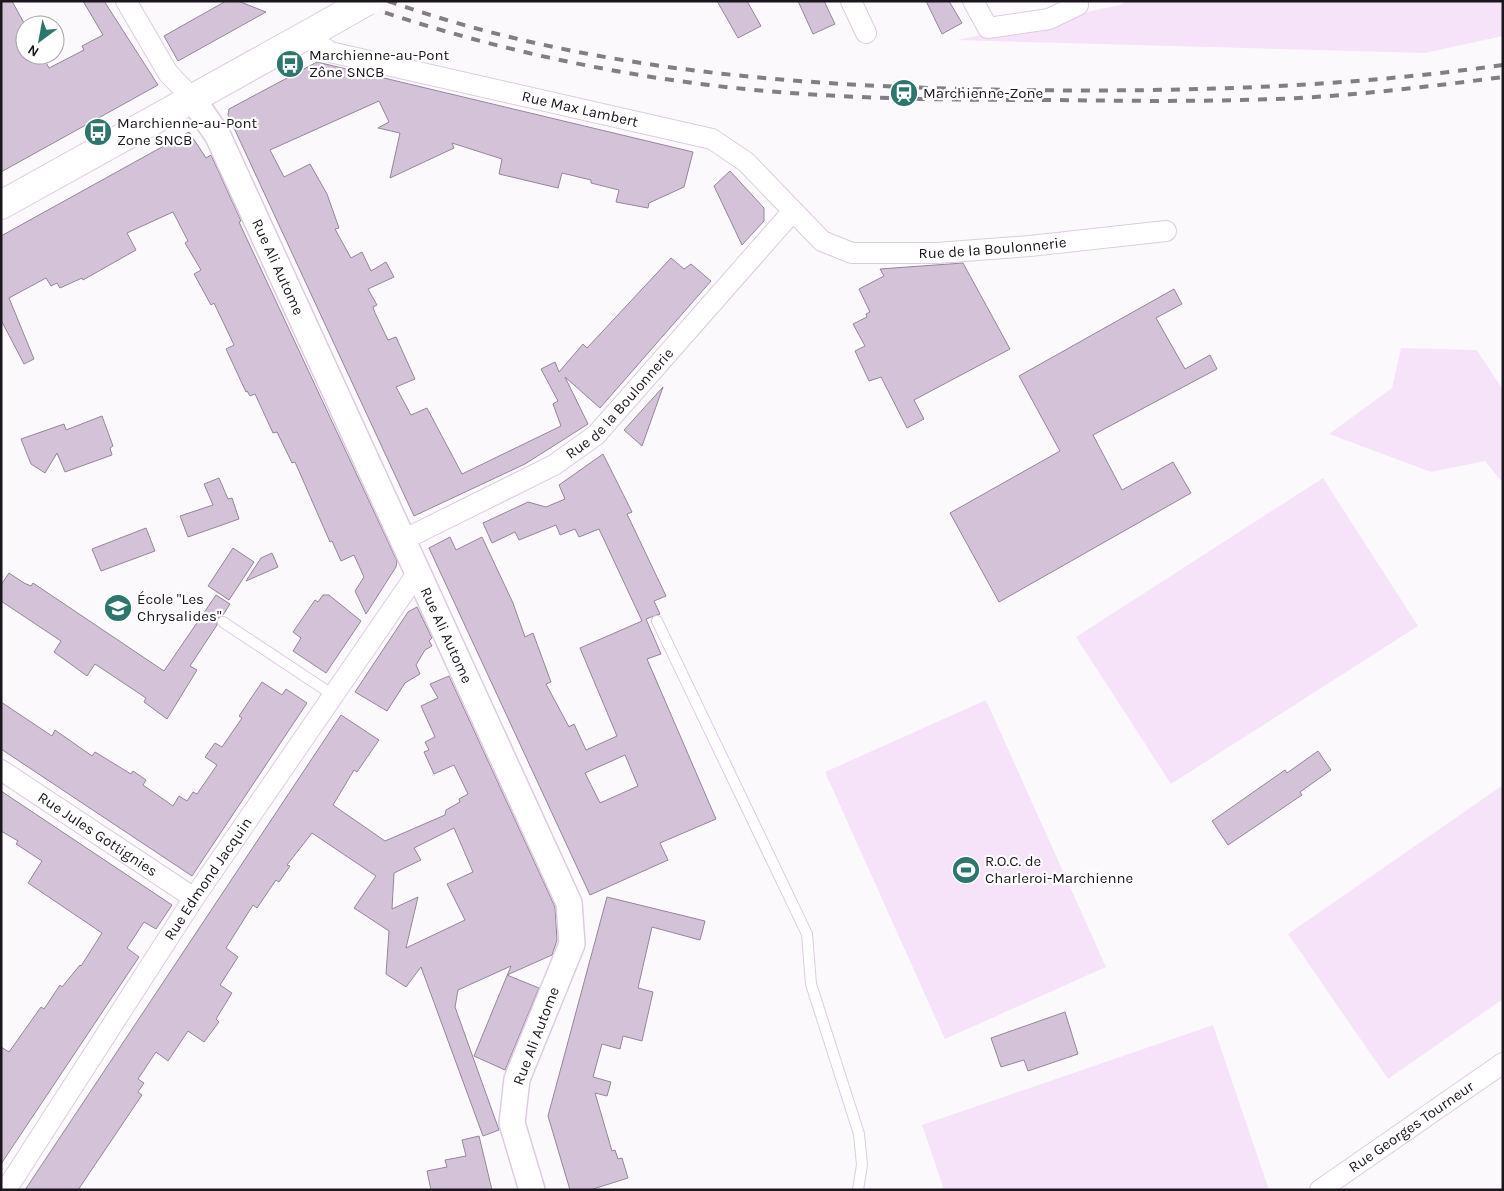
<svg xmlns="http://www.w3.org/2000/svg" width="1504" height="1191" font-family="Karla,sans-serif">
  <style>
    .green { fill: #f6e3fa }
    .building { fill: #d4c2d8; stroke: #96869a; fill-rule: evenodd }
    .lines { fill: none; stroke-linecap: round; stroke-linejoin: round }
    .service-casing { stroke: #decbe2; stroke-width: 12 }
    .minor-casing { stroke: #decbe2; stroke-width: 22 }
    .tertiary-casing { stroke: #decbe2; stroke-width: 28 }
    .secondary-casing { stroke: #decbe2; stroke-width: 30 }
    .service { stroke: #fff; stroke-width: 10 }
    .minor { stroke: #fff; stroke-width: 20 }
    .tertiary { stroke: #fff; stroke-width: 25 }
    .secondary { stroke: #fff; stroke-width: 28 }
    .rail { stroke: #827e84; stroke-width: 4; stroke-dasharray: 9 9; stroke-linecap: butt }
    .secondary-bridge-casing { stroke: #decbe2; stroke-width: 30; stroke-linecap: butt }
    .secondary-bridge { stroke: #fff; stroke-width: 28 }
    .labels { text-anchor: middle; stroke-width: 4.5; stroke-linejoin: round; paint-order: stroke }
    .poi-label { font-size: 15px; fill: #1b151d; stroke: #fff; text-anchor: start }
    .street-label { font-size: 15px; fill: #1b151d; stroke: #fff }
  </style>
  <rect width="100%" height="100%" fill="#fcf9fd"/>
  <path class="green" d="M 1125,1 L 1503,1 L 1503,36 L 1425,53 L 957,40 L 1120,5 Z
    M 1401,348 L 1477,350 L 1503,390 L 1503,483 L 1485,461 L 1431,472 L 1329,434 L 1392,388 Z
    M 1323,478 L 1418,626 L 1171,784 L 1076,637 Z
    M 986,700 L 1106,967 L 945,1039 L 825,772 Z
    M 1503,785 L 1503,999 L 1388,1079 L 1288,934 Z
    M 1213,1025 L 1269,1190 L 944,1190 L 922,1125 Z"/>
  <path class="building" d="M 1,1 L 12,1 L 25,25 L 25,55 L 42,55 L 49,68 L 84,50 L 82,46 L 103,35 L 83,1 L 104,1 L 158,85 L 1,172 Z
    M 226,1 L 238,1 L 266,12 L 178,61 L 164,36 Z
    M 717,1 L 747,1 L 761,26 L 738,38 Z
    M 798,1 L 824,1 L 835,24 L 813,34 Z
    M 926,1 L 949,1 L 962,23 L 942,34 Z
    M 317,62 L 693,152 L 684,187 L 649,203 L 648,208 L 616,202 L 619,190 L 591,183 L 591,180 L 562,173 L 558,188 L 499,174 L 502,159 L 452,143 L 454,148 L 390,178 L 400,133 L 378,128 L 389,122 L 379,101 L 270,150 L 284,177 L 310,164 L 327,194 L 339,228 L 335,229 L 351,258 L 362,252 L 371,271 L 386,262 L 394,277 L 368,289 L 377,305 L 373,307 L 375,313 L 388,340 L 396,337 L 415,379 L 396,387 L 411,415 L 427,408 L 462,474 L 561,426 L 553,404 L 558,401 L 541,369 L 555,362 L 559,372 L 583,344 L 587,348 L 671,258 L 684,269 L 691,264 L 711,281 L 600,408 L 565,377 L 588,424 L 525,464 L 414,516 L 228,115 L 229,109 Z
    M 189,132 L 206,158 L 211,155 L 241,221 L 239,222 L 397,561 L 396,567 L 366,614 L 355,591 L 364,577 L 354,555 L 341,561 L 332,541 L 330,542 L 295,462 L 292,463 L 277,432 L 273,433 L 255,394 L 250,396 L 247,391 L 246,392 L 226,349 L 234,345 L 214,303 L 211,305 L 194,274 L 201,270 L 185,243 L 188,241 L 173,212 L 127,233 L 136,250 L 83,280 L 82,278 L 60,288 L 57,283 L 51,286 L 46,278 L 9,298 L 34,359 L 24,364 L 1,320 L 1,236 Z
    M 730,171 L 764,208 L 764,221 L 742,245 L 714,186 Z
    M 963,263 L 1010,349 L 914,400 L 924,419 L 907,428 L 881,377 L 869,381 L 855,351 L 865,346 L 853,324 L 867,317 L 866,314 L 870,312 L 859,289 L 884,276 L 880,269 Z
    M 1174,289 L 1182,304 L 1156,318 L 1185,369 L 1210,355 L 1217,369 L 1093,435 L 1122,490 L 1173,462 L 1191,493 L 999,602 L 950,513 L 1060,451 L 1019,376 Z
    M 663,387 L 642,446 L 624,430 Z
    M 102,416 L 113,446 L 110,448 L 112,455 L 65,472 L 57,453 L 45,473 L 31,464 L 21,439 L 64,424 L 66,430 Z
    M 603,454 L 632,512 L 627,514 L 666,596 L 654,601 L 660,614 L 646,619 L 661,654 L 647,659 L 716,819 L 660,843 L 668,860 L 590,895 L 429,548 L 450,537 L 456,550 L 482,537 L 513,603 L 525,637 L 533,633 L 551,682 L 546,684 L 569,727 L 574,724 L 586,750 L 617,736 L 580,648 L 642,621 L 599,529 L 579,537 L 575,529 L 560,535 L 556,525 L 519,540 L 515,532 L 492,543 L 483,523 L 528,502 L 546,507 L 565,499 L 559,485 ZM 625,755 L 638,786 L 600,803 L 585,773 Z
    M 219,478 L 228,499 L 232,498 L 239,519 L 188,537 L 180,516 L 213,505 L 204,484 Z
    M 146,528 L 155,551 L 101,571 L 92,549 Z
    M 233,548 L 254,562 L 229,600 L 208,586 Z
    M 272,553 L 278,567 L 246,581 L 261,558 Z
    M 9,573 L 24,583 L 31,586 L 33,583 L 164,671 L 216,595 L 230,604 L 223,615 L 218,618 L 217,625 L 190,666 L 197,670 L 167,719 L 144,702 L 146,698 L 95,664 L 87,676 L 54,652 L 61,641 L 1,601 L 1,585 Z
    M 323,595 L 329,595 L 361,621 L 326,673 L 293,651 L 301,638 L 293,632 L 315,600 L 318,602 Z
    M 417,607 L 432,638 L 429,641 L 432,646 L 425,650 L 416,665 L 420,674 L 405,683 L 387,711 L 355,692 L 408,612 Z
    M 449,676 L 555,907 L 557,940 L 552,955 L 507,975 L 539,988 L 505,1070 L 474,1056 L 511,966 L 458,990 L 455,1007 L 499,1130 L 483,1136 L 421,967 L 406,987 L 386,974 L 389,931 L 354,908 L 376,876 L 312,833 L 287,865 L 290,866 L 279,882 L 276,880 L 257,908 L 253,905 L 226,948 L 238,957 L 220,985 L 232,993 L 216,1019 L 219,1022 L 204,1042 L 188,1031 L 168,1061 L 156,1052 L 138,1079 L 144,1083 L 138,1092 L 142,1095 L 78,1190 L 25,1190 L 341,715 L 379,740 L 357,772 L 354,770 L 333,805 L 385,841 L 445,815 L 446,810 L 460,802 L 459,799 L 468,794 L 454,765 L 434,774 L 424,752 L 429,750 L 425,742 L 435,737 L 421,706 L 438,698 L 430,684 ZM 454,828 L 473,872 L 447,884 L 465,920 L 406,948 L 418,897 L 392,909 L 394,873 L 421,860 L 414,848 Z
    M 262,682 L 282,695 L 286,689 L 307,703 L 192,876 L 1,749 L 1,702 L 52,736 L 55,730 L 92,756 L 95,752 L 131,774 L 133,771 L 146,780 L 143,785 L 173,806 L 179,796 L 187,801 L 193,792 L 197,794 L 217,765 L 205,757 L 215,743 L 222,747 L 242,718 L 239,716 Z
    M 1318,751 L 1331,770 L 1300,792 L 1302,795 L 1228,845 L 1212,821 L 1285,770 L 1287,773 Z
    M 1,791 L 172,905 L 156,929 L 144,922 L 127,948 L 139,957 L 1,1164 L 1,1047 L 9,1052 L 41,1007 L 44,1009 L 60,985 L 62,987 L 80,965 L 81,966 L 102,933 L 28,883 L 42,861 L 16,844 L 18,841 L 1,831 Z
    M 607,897 L 705,921 L 700,940 L 652,927 L 638,988 L 653,992 L 642,1041 L 623,1036 L 620,1049 L 602,1044 L 593,1077 L 611,1082 L 607,1096 L 595,1093 L 612,1151 L 615,1150 L 618,1159 L 622,1158 L 628,1178 L 590,1190 L 570,1190 L 548,1116 Z
    M 1065,1012 L 1078,1054 L 1028,1071 L 1024,1060 L 1001,1067 L 991,1038 Z
    M 479,1136 L 492,1190 L 431,1190 L 427,1171 L 447,1167 L 445,1160 L 466,1156 L 462,1140 Z"/>
  <g class="lines">
    <defs>
      <path id="service" d="M 657,621 L 807,934 L 811,984 L 859,1134 L 862,1165 L 858,1190
        M 223,622 L 333,695"/>
      <g id="minor">
        <path d="M 126,1 L 168,73 L 192,98"/>
        <path d="M 851,1 L 866,33"/>
        <path d="M 973,1 L 988,28 L 1049,19 L 1078,5"/>
        <path id="s1" d="M 307,35 L 330,52 L 712,139 L 746,162 L 822,241 L 852,253 L 937,253 L 1030,246 L 1166,231"/>
        <path id="s2" d="M 403,540 L 554,465 L 596,435 L 793,211"/>
        <path id="s3" d="M 1,770 L 194,898"/>
        <path id="s4" d="M 6,1190 L 194,898 L 418,572"/>
        <path id="s5" d="M 1320,1190 L 1503,1063"/>
      </g>
      <g id="tertiary">
        <path id="s6" d="M 192,98 L 218,136 L 569,903 L 572,944 L 517,1079 L 512,1123 L 532,1190"/>
      </g>
      <path id="secondary" d="M 1,205 L 323,26"/>
    </defs>
    <use href="#service" class="service-casing"/>
    <use href="#minor" class="minor-casing"/>
    <use href="#tertiary" class="tertiary-casing"/>
    <use href="#secondary" class="secondary-casing"/>
    <use href="#service" class="service"/>
    <use href="#minor" class="minor"/>
    <use href="#tertiary" class="tertiary"/>
    <use href="#secondary" class="secondary"/>
    <path class="rail" d="M 351,1 C 467,42 587,70 709,85 C 823,99 939,100 1054,100 C 1135,101 1217,102 1299,98 C 1367,94 1435,86 1503,77
      M 388,1 C 590,72 805,87 1018,90 C 1182,92 1339,88 1503,65"/>
    <defs>
      <path id="secondary-bridge" d="M 323,26 L 367,1"/>
    </defs>
    <use href="#secondary-bridge" class="secondary-bridge-casing"/>
    <use href="#secondary-bridge" class="secondary-bridge"/>
  </g>
  <defs>
    <symbol id="bus-disc" viewBox="-11 -11 22 22"><circle r="9.5" fill="#2d756d" stroke="#fff"/><path d="M-5-6H5V4H4V6H2V4H-2V6H-4V4H-5ZM-3.5-4V0h7V-4ZM-3.5 1.2v1.5H-2V1.2ZM2 1.2v1.5H3.5V1.2Z" fill="#fff"/></symbol>
    <symbol id="station-disc" viewBox="-11 -11 22 22"><circle r="9.5" fill="#2d756d" stroke="#fff"/><path d="M-3-6H3Q5-6 5-4V2Q5 4 3 4L4.5 6H3L1.5 4h-3L-3 6H-4.5L-3 4Q-5 4-5 2V-4Q-5-6-3-6ZM-3.5-4v3h7v-3ZM-3.5 1v1.5H-2V1ZM2 1v1.5H3.5V1Z" fill="#fff"/></symbol>
    <symbol id="school-disc" viewBox="-11 -11 22 22"><circle r="9.5" fill="#2d756d" stroke="#fff"/><path d="M0-5L7-2L0 1L-7-2ZM-4 1L0 2.5L4 1V4Q0 6-4 4Z" fill="#fff"/></symbol>
    <symbol id="stadium-disc" viewBox="-11 -11 22 22"><circle r="9.5" fill="#2d756d" stroke="#fff"/><path d="M0-5a6.5 5 0 1 0 0 10a6.5 5 0 1 0 0-10ZM-3.5-1.8h7v3.6h-7Z" fill="#fff"/></symbol>
  </defs>
  <g fill-rule="evenodd">
    <use href="#bus-disc" x="274" y="48" width="32" height="32"/>
    <use href="#station-disc" x="888" y="77" width="32" height="32"/>
    <use href="#bus-disc" x="82" y="116" width="32" height="32"/>
    <use href="#school-disc" x="102" y="592" width="32" height="32"/>
    <use href="#stadium-disc" x="950" y="854" width="32" height="32"/>
  </g>
  <g class="labels">
    <g class="poi-label">
      <text x="309" y="60">Marchienne-au-Pont<tspan x="309" dy="17">Zône SNCB</tspan></text>
      <text x="923" y="98">Marchienne-Zone</text>
      <text x="117" y="128">Marchienne-au-Pont<tspan x="117" dy="17">Zone SNCB</tspan></text>
      <text x="137" y="604">École "Les<tspan x="137" dy="17">Chrysalides"</tspan></text>
      <text x="985" y="866">R.O.C. de<tspan x="985" dy="17">Charleroi-Marchienne</tspan></text>
    </g>
    <g class="street-label">
      <text dy="5" stroke="none"><textPath href="#s1" startOffset="285">Rue Max Lambert</textPath></text>
      <text dy="5" stroke="none"><textPath href="#s1" startOffset="744">Rue de la Boulonnerie</textPath></text>
      <text dy="5" stroke="none"><textPath href="#s6" startOffset="190">Rue Ali Autome</textPath></text>
      <text dy="5" stroke="none"><textPath href="#s2" startOffset="259">Rue de la Boulonnerie</textPath></text>
      <text dy="5" stroke="none"><textPath href="#s6" startOffset="595">Rue Ali Autome</textPath></text>
      <text dy="5" stroke="none"><textPath href="#s3" startOffset="116">Rue Jules Gottignies</textPath></text>
      <text dy="5" stroke="none"><textPath href="#s4" startOffset="371">Rue Edmond Jacquin</textPath></text>
      <text transform="translate(536 1036) rotate(-69)" y="5">Rue Ali Autome</text>
      <text dy="5" stroke="none"><textPath href="#s5" startOffset="111">Rue Georges Tourneur</textPath></text>
    </g>
  </g>
  <rect width="1504" height="1191" fill="none" stroke="#1b151d" stroke-width="5"/>
  <g transform="translate(40 40) rotate(212)"><circle r="24" fill="#ffffff" stroke="#a4a1a5"/>
  <path d="M0-4L9 19L0 12L-9 19Z" fill="#2d756d"/>
  <text y="-8" font-size="14" font-weight="bold" text-anchor="middle" fill="#1b151d">N</text>
  </g>
</svg>
